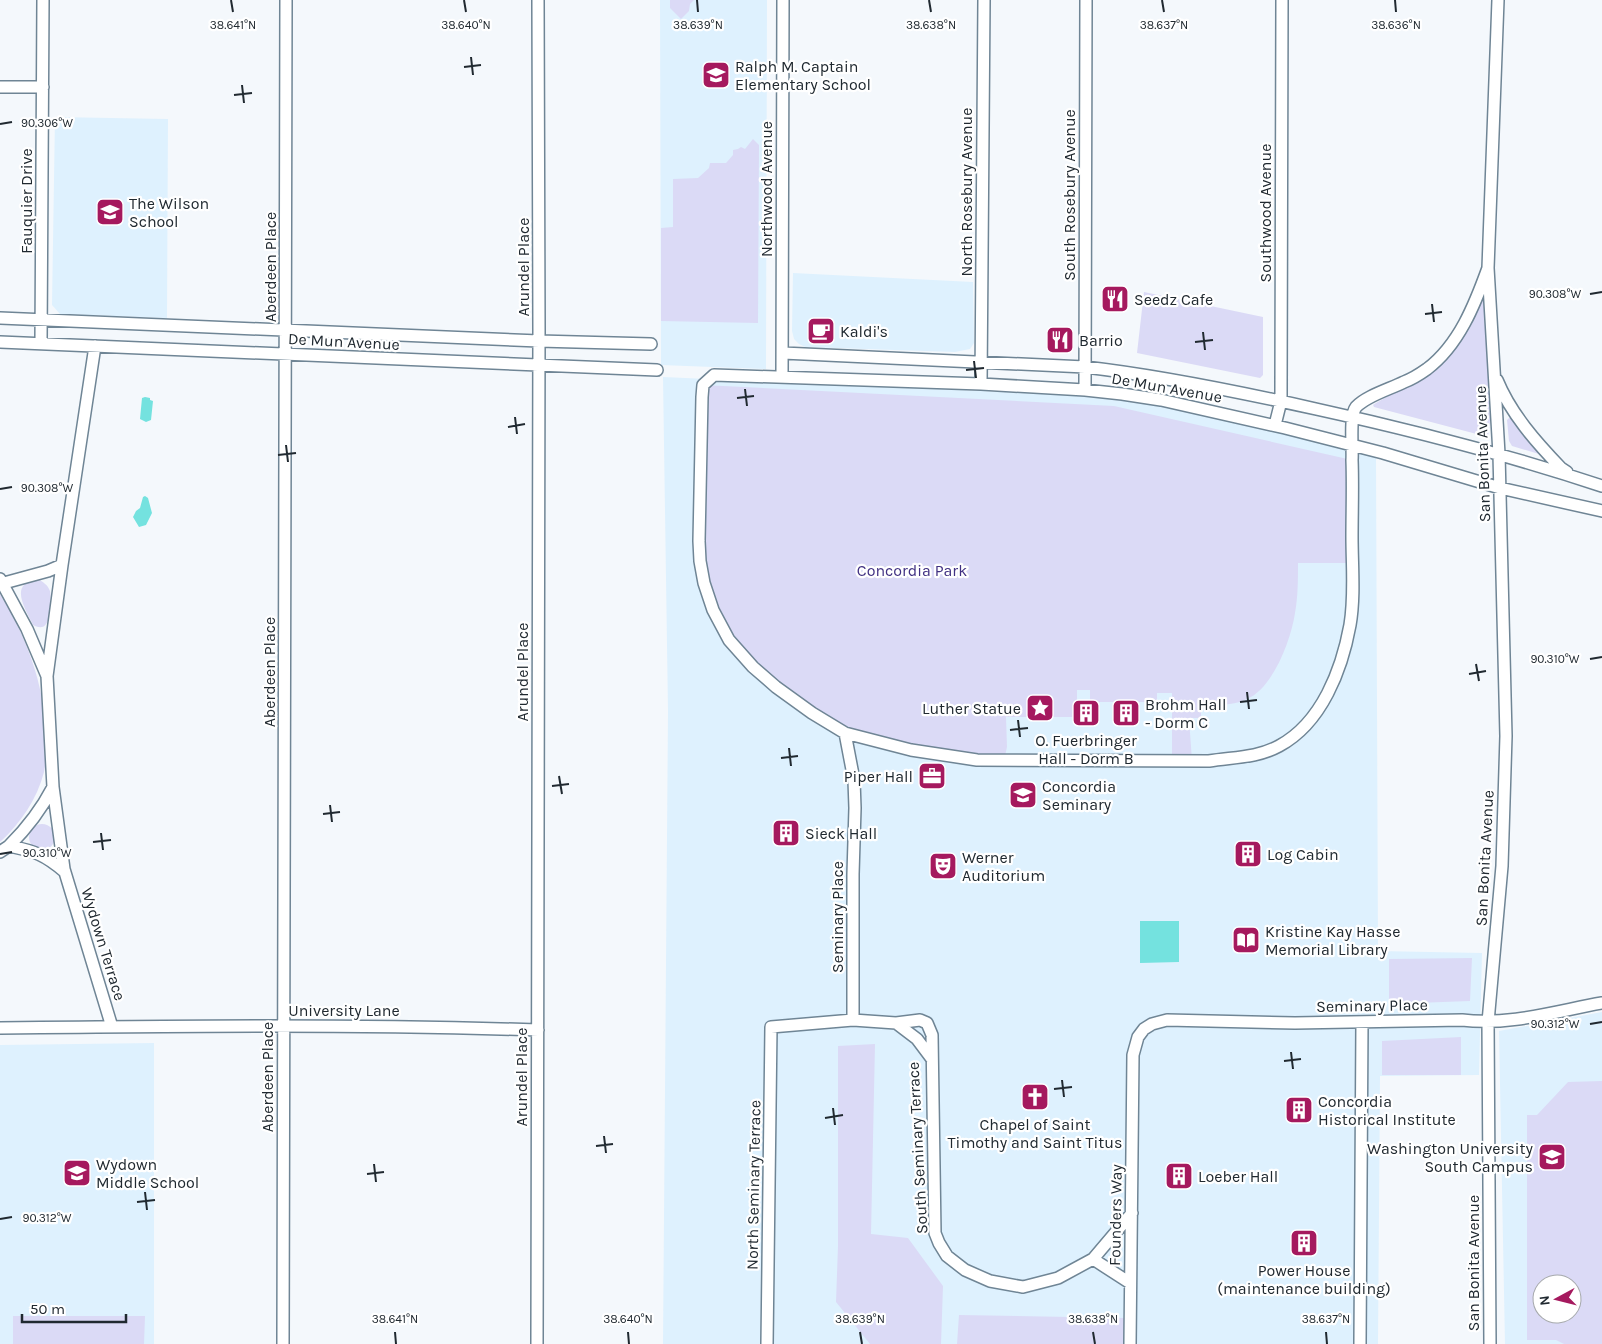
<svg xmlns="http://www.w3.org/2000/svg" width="1602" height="1344" font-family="Karla,sans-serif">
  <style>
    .built { fill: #def1fe; fill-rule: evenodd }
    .green { fill: #dbdaf6; fill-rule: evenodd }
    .water { fill: #74e2df }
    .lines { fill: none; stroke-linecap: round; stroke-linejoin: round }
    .minor-casing { stroke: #6f8595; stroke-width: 14 }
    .minor { stroke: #fff; stroke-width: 11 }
    .ticks { fill: none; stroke: #202930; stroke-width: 2 }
    .labels { text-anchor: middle; stroke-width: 4.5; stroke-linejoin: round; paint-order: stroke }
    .poi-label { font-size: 16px; fill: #202930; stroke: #fff; text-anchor: start }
    .street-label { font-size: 16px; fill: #202930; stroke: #fff }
    .park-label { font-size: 16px; fill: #403082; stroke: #fff }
    .ticks-label { font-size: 12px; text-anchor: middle; fill: #202930; stroke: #fff; stroke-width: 4.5; stroke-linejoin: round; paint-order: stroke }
  </style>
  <rect width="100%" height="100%" fill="#f4f8fc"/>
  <path class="built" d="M 660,0 L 767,0 L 766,369 L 661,365 Z
    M 55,117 L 168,119 L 167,318 L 60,314 L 52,305 Z
    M 793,273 L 973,282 L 974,343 L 970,349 L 955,352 L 805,347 L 799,344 L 794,339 L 792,331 Z
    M 663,377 L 1072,395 L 1118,400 L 1178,409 L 1376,456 L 1378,951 L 1482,953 L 1479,1075 L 1380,1076 L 1378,1344 L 663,1344 L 668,711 Z
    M 1602,1012 L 1602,1344 L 1505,1344 L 1499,1031 ZM 1542,1284 L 1572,1284 L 1572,1314 L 1542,1314 Z
    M 154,1043 L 154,1344 L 0,1344 L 0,1045 Z"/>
  <path class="green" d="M 670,0 L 694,0 L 690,4 L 689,11 L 681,19 L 670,8 Z
    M 753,139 L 759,145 L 758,323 L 661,321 L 661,228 L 673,227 L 673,179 L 698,178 L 709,168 L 710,163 L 726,163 L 733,155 L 733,150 L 738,149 L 741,147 L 745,149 Z
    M 1486,284 L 1490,420 L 1488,437 L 1374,407 L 1373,405 L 1376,403 L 1426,374 Z
    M 1144,292 L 1263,317 L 1263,375 L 1260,378 L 1137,353 Z
    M 703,385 L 1114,406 L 1352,460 L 1352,563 L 1298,563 C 1298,580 1298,597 1295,613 C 1291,640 1273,688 1247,699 C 1233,706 1217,705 1201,705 L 1201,718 L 1189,718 L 1192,761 L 1172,761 L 1172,693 L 1157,693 L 1157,700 L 1154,700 L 1154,702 L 1090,702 L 1090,690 L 1077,690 L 1077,717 L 1006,717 L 1007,747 L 1004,760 L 861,736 L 812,713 L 729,640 L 704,583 Z
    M 1509,418 L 1511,418 L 1545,455 L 1539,454 L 1512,446 L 1509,441 L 1507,420 Z
    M 38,579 C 43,582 48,585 50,591 C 51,595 50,602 50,607 C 49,618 48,633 33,625 C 25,608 8,583 38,579 Z
    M 0,594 C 26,636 44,683 46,734 C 46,746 47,759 44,772 C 37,799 21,823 0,842 Z
    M29 837a13 13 0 1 1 26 0a13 13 0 1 1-26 0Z
    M 1472,958 L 1470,1001 L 1389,1004 L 1389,959 Z
    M 1461,1037 L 1461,1075 L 1382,1075 L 1382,1041 Z
    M 875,1044 L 871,1234 L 908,1238 L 943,1286 L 941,1344 L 870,1344 L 836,1302 L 838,1246 L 838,1046 Z
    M 1602,1081 L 1602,1344 L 1564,1344 L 1556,1340 L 1527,1340 L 1527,1115 L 1537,1115 L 1568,1082 ZM 1542,1284 L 1572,1284 L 1572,1314 L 1542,1314 Z
    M 959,1315 L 1126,1318 L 1126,1344 L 957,1344 Z
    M 13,1316 L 145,1316 L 144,1344 L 13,1344 Z"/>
  <path class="water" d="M 145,397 L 150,398 L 150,400 L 153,401 L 151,420 L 146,422 L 140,419 L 142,398 Z
    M 145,496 L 148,498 L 152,513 L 146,525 L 139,527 L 133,517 L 136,511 L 140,508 L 143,497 Z
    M 1140,921 L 1179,921 L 1179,962 L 1140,963 Z"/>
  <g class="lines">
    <defs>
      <path id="minor" d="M 0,87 L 43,87
        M 1488,268 C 1475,304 1459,345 1427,369 C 1420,374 1412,379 1404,382 C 1390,389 1366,396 1356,407 C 1349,416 1353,448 1352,460 C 1353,486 1352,511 1352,537 C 1352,566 1355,596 1350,625 C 1342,669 1322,723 1279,746 C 1257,758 1233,757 1209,761 L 977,760 L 911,750 L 845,733 L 812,713 L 776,687 L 753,667 L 729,640 L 713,610 L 704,583 L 700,561 L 699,541 L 702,397 L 703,385 L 714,375 L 981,384 L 1085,390 L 1122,394 L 1161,400 L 1285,428 L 1383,453 L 1500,488 L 1602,511
        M 0,318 L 539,341 L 651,344
        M 0,342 L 657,370
        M 41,343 L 43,0
        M 783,353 L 1085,367 C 1163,376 1240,392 1316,409 C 1412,430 1508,455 1602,486
        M 782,377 L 783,0
        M 1497,380 C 1511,414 1536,442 1561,468 L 1567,472
        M 981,384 L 984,0
        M 1085,390 L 1086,0
        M 1275,425 L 1281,401 L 1281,388 L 1282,0
        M 0,579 L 27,629 L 47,676 L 53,787 L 64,869 L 112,1027
        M 4,583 L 48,571 L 62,565
        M 47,676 L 62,565 L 95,346
        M 845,733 L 854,780 L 855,808 L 853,874 L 853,1020
        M 9,846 C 27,828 41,810 53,787
        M 0,852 L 9,846 C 35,851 45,855 65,872
        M 896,1023 L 920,1020 L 927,1023 L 932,1035 L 935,1233 L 939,1243 L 947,1256 L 965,1270 L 990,1281 L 1023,1287 L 1058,1278 L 1093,1259 L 1132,1213
        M 0,1028 C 179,1026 358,1024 538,1030
        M 1093,1259 L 1130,1283
        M 283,1344 L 286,0
        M 537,1344 L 539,329 L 538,0
        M 767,1344 L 771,1027 L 853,1020 L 896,1023 L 917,1039 L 932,1059
        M 1130,1344 L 1133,1055 L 1138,1037 L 1144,1029 L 1152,1024 L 1167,1020 L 1295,1023 L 1462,1020 C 1509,1026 1557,1011 1602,1003
        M 1360,1344 L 1362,1022
        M 1490,1344 L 1488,1022 L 1502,866 L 1506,736 L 1499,454 L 1488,268 L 1498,0"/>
    </defs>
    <use href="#minor" class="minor-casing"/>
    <use href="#minor" class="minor"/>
  </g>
  <path class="ticks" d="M 231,0 L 233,12M 464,0 L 466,12M 697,0 L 698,12M 929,0 L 931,12M 1162,0 L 1164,12M 1395,0 L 1396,12M 471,57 L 473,75M 464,67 L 481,65M 242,85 L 244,103M 234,95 L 252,93M 0,124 L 12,122M 1590,294 L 1602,292M 1432,304 L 1434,322M 1425,314 L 1442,312M 1203,332 L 1205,350M 1195,342 L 1213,340M 974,361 L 976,378M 966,370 L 984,368M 745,389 L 747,406M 737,398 L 754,396M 515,417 L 517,434M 508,427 L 525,424M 286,445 L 288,462M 278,455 L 296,453M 0,489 L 12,487M 1590,659 L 1602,657M 1476,664 L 1479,681M 1469,674 L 1486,671M 1247,692 L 1249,709M 1240,702 L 1257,700M 1018,720 L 1020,737M 1010,730 L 1028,728M 789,748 L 791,766M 781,758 L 798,756M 559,776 L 562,794M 552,786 L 569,784M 330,805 L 332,822M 323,814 L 340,812M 101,833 L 103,850M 93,842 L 111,840M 0,854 L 12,852M 1590,1024 L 1602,1022M 1291,1052 L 1293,1069M 1284,1061 L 1301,1059M 1062,1080 L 1064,1097M 1054,1089 L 1072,1087M 833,1108 L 835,1125M 825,1118 L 843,1115M 604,1136 L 606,1153M 596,1146 L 613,1144M 374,1164 L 376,1182M 367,1174 L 384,1172M 145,1192 L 147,1210M 137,1202 L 155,1200M 0,1219 L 12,1217M 395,1332 L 396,1344M 628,1332 L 629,1344M 860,1332 L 862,1344M 1093,1332 L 1095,1344M 1326,1332 L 1327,1344"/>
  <defs>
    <symbol id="school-square" viewBox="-11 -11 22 22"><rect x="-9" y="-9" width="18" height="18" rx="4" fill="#a5195e" stroke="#fff"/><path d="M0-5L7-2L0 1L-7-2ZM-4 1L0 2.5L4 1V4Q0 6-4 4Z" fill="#fff"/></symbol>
    <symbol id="restaurant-square" viewBox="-11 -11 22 22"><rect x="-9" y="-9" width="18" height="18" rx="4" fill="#a5195e" stroke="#fff"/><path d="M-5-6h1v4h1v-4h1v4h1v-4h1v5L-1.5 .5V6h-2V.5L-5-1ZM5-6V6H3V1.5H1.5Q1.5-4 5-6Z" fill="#fff"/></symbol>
    <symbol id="cafe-square" viewBox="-11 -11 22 22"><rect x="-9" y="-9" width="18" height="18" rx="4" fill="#a5195e" stroke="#fff"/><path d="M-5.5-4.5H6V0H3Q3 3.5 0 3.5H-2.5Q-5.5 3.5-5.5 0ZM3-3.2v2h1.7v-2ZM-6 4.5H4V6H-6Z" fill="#fff"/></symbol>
    <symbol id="sight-square" viewBox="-11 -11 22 22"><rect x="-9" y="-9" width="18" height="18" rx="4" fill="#a5195e" stroke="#fff"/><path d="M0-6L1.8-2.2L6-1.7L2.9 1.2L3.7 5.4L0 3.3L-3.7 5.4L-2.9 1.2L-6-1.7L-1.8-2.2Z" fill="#fff"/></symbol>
    <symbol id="building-square" viewBox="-11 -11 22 22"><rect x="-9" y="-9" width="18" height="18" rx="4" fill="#a5195e" stroke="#fff"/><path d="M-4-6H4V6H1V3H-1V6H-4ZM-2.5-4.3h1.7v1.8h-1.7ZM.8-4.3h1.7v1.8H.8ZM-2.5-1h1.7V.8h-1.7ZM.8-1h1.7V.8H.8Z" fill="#fff"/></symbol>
    <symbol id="office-square" viewBox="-11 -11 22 22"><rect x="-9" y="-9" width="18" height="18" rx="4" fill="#a5195e" stroke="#fff"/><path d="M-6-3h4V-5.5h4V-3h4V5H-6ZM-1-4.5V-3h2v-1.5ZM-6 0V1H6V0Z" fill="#fff"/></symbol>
    <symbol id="university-square" viewBox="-11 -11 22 22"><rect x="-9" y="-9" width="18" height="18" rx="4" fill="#a5195e" stroke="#fff"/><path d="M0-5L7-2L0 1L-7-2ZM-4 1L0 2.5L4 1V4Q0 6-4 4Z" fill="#fff"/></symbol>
    <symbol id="theatre-square" viewBox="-11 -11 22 22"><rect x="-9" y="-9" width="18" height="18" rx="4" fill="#a5195e" stroke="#fff"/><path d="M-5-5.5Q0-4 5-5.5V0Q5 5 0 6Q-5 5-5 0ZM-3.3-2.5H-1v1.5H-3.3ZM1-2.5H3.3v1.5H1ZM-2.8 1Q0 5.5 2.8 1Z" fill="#fff"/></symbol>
    <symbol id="library-square" viewBox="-11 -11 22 22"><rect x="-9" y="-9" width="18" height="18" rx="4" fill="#a5195e" stroke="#fff"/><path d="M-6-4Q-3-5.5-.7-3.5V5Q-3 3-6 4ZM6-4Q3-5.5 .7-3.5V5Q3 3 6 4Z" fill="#fff"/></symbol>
    <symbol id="church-square" viewBox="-11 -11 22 22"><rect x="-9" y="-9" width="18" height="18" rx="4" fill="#a5195e" stroke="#fff"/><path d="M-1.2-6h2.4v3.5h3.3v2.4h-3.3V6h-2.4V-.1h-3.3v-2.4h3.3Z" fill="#fff"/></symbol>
  </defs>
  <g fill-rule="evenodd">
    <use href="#school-square" x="700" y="59" width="32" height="32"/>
    <use href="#school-square" x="94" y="196" width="32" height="32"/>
    <use href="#restaurant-square" x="1099" y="283" width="32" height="32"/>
    <use href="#cafe-square" x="805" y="315" width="32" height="32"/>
    <use href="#restaurant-square" x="1044" y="324" width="32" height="32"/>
    <use href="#sight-square" x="1024" y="692" width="32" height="32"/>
    <use href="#building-square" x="1070" y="697" width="32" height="32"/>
    <use href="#building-square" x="1110" y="697" width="32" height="32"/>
    <use href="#office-square" x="916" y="760" width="32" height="32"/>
    <use href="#university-square" x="1007" y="779" width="32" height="32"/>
    <use href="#building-square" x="770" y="817" width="32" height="32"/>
    <use href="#building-square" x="1232" y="838" width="32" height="32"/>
    <use href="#theatre-square" x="927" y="850" width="32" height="32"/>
    <use href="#library-square" x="1230" y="924" width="32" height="32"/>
    <use href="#church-square" x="1019" y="1081" width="32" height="32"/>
    <use href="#building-square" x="1283" y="1094" width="32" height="32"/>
    <use href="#university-square" x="1536" y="1141" width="32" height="32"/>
    <use href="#school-square" x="61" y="1157" width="32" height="32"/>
    <use href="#building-square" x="1163" y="1160" width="32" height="32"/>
    <use href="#building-square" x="1288" y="1227" width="32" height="32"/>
  </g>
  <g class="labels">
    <g class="poi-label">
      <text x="735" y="72">Ralph M. Captain<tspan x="735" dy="18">Elementary School</tspan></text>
      <text x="129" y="209">The Wilson<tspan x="129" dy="18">School</tspan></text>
      <text x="1134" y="305">Seedz Cafe</text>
      <text x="840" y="337">Kaldi's</text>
      <text x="1079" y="346">Barrio</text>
      <text x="1145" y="710">Brohm Hall<tspan x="1145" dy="18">- Dorm C</tspan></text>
      <text x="1021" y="714" text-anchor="end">Luther Statue</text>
      <text x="1086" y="746" text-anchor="middle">O. Fuerbringer<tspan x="1086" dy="18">Hall - Dorm B</tspan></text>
      <text x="913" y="782" text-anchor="end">Piper Hall</text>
      <text x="1042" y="792">Concordia<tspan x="1042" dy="18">Seminary</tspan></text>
      <text x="805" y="839">Sieck Hall</text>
      <text x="1267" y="860">Log Cabin</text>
      <text x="962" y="863">Werner<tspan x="962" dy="18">Auditorium</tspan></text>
      <text x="1265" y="937">Kristine Kay Hasse<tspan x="1265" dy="18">Memorial Library</tspan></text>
      <text x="1318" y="1107">Concordia<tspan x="1318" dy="18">Historical Institute</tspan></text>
      <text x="1035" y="1130" text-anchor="middle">Chapel of Saint<tspan x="1035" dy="18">Timothy and Saint Titus</tspan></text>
      <text x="1533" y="1154" text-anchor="end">Washington University<tspan x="1533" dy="18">South Campus</tspan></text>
      <text x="96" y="1170">Wydown<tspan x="96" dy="18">Middle School</tspan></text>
      <text x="1198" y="1182">Loeber Hall</text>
      <text x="1304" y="1276" text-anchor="middle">Power House<tspan x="1304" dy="18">(maintenance building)</tspan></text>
    </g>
    <g class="street-label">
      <text transform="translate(766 189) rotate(-90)" y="6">Northwood Avenue</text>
      <text transform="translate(966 192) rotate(-90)" y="6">North Rosebury Avenue</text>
      <text transform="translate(1069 195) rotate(-90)" y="6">South Rosebury Avenue</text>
      <text transform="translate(26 201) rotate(-90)" y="6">Fauquier Drive</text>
      <text transform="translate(1265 213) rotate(-90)" y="6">Southwood Avenue</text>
      <text transform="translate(270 267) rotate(-90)" y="6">Aberdeen Place</text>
      <text transform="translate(523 267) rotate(-90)" y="6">Arundel Place</text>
      <text transform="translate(344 341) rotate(3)" y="6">De Mun Avenue</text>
      <text transform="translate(1167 387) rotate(10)" y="6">De Mun Avenue</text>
      <text transform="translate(1482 454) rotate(-92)" y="6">San Bonita Avenue</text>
      <text transform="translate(269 672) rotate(-90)" y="6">Aberdeen Place</text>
      <text transform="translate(522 672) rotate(-90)" y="6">Arundel Place</text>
      <text transform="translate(1484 858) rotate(-87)" y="6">San Bonita Avenue</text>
      <text transform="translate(837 917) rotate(-90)" y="6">Seminary Place</text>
      <text transform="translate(104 944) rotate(73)" y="6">Wydown Terrace</text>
      <text transform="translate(1372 1005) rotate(-1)" y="6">Seminary Place</text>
      <text x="344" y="1016">University Lane</text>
      <text transform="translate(267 1077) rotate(-90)" y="6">Aberdeen Place</text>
      <text transform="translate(521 1077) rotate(-90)" y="6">Arundel Place</text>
      <text transform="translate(917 1148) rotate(-93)" y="6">South Seminary Terrace</text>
      <text transform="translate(753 1185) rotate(-89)" y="6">North Seminary Terrace</text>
      <text transform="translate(1115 1215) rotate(-89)" y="6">Founders Way</text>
      <text transform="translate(1473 1263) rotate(-90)" y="6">San Bonita Avenue</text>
    </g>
    <g class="park-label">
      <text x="912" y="576">Concordia Park</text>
    </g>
  </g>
  <g class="ticks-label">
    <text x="233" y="29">38.641°N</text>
    <text x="466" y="29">38.640°N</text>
    <text x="698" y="29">38.639°N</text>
    <text x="931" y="29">38.638°N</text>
    <text x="1164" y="29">38.637°N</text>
    <text x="1396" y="29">38.636°N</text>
    <text x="47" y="127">90.306°W</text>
    <text x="1555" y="298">90.308°W</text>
    <text x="47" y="492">90.308°W</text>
    <text x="1555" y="663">90.310°W</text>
    <text x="47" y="857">90.310°W</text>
    <text x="1555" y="1028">90.312°W</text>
    <text x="47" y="1222">90.312°W</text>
    <text x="395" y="1323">38.641°N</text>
    <text x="628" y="1323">38.640°N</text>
    <text x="860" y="1323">38.639°N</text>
    <text x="1093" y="1323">38.638°N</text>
    <text x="1326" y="1323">38.637°N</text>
  </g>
  <g transform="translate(1557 1299) rotate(263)"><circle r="24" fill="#ffffff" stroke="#a6a9ac"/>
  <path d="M0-4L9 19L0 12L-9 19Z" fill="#a5195e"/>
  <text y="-8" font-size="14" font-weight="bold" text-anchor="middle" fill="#202930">N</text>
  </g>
  <path d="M22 1314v8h104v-8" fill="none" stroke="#202930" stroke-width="2.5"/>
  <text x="30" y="1314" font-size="15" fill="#202930" stroke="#ffffff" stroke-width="4" paint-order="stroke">50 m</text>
</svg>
